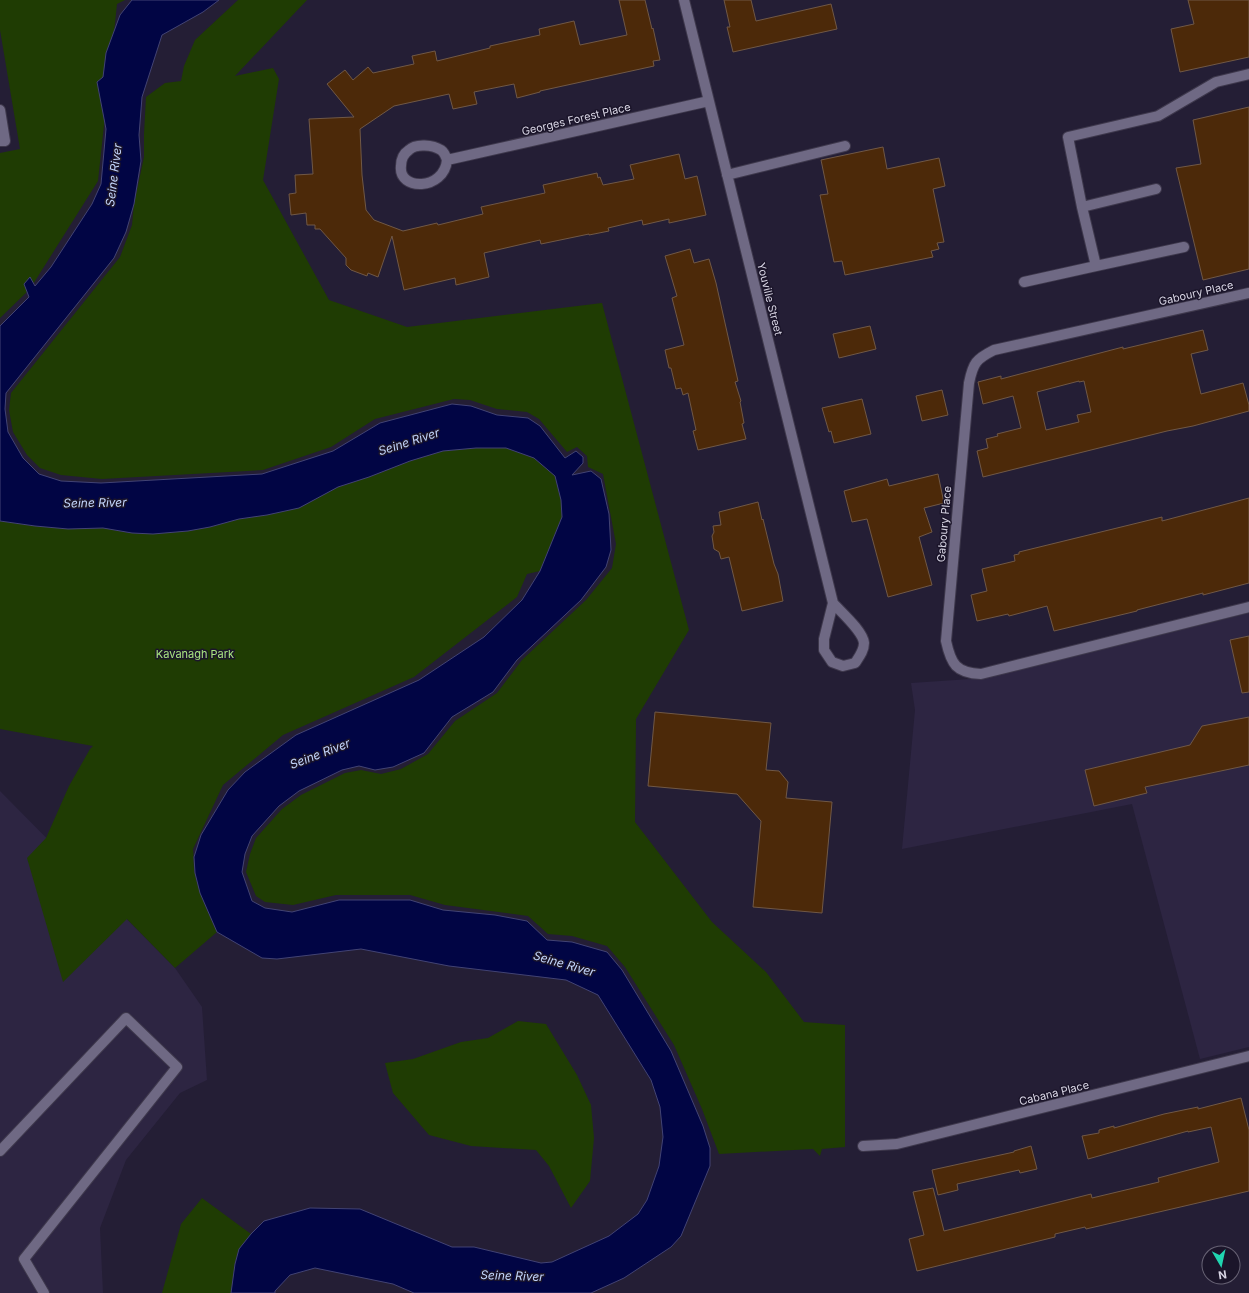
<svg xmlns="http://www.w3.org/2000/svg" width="1249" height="1293" font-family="Inter,sans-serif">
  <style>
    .built { fill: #2d2542 }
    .green { fill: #1f3c03 }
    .water { fill: #010544; stroke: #424374 }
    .building { fill: #4c2909; stroke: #705846; fill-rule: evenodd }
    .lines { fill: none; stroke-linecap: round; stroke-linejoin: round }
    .minor-casing { stroke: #3e384c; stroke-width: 12 }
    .minor { stroke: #6f6984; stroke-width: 10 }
    .labels { text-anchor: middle; stroke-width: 3; stroke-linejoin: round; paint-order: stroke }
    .street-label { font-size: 11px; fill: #d8d5e4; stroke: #1b152a }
    .park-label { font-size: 11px; fill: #a9e581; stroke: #1b152a }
    .water-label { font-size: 12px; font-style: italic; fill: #c3d5fc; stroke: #1b152a }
  </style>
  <rect width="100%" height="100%" fill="#241e35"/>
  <path class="built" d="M 1249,613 L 1249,1047 L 1200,1059 L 1132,804 L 902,849 L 915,710 L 911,683 L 985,678 Z
    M 0,791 L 175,968 L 202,1007 L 207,1080 L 180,1093 L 126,1160 L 100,1228 L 103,1293 L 0,1293 Z"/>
  <path class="green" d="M 0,0 L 125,0 L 117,4 L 98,181 L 30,289 L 0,318 L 0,153 L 20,149 L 0,30 Z
    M 238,0 L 307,0 L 235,76 L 273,68 L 279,79 L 263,180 L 329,300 L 407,327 L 602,303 L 689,630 L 636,719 L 635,822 L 712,922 L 766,972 L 804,1022 L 845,1025 L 845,1147 L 822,1149 L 820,1156 L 813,1149 L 719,1154 L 702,1109 L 674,1045 L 625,967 L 607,946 L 572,936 L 548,934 L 528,916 L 445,905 L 410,895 L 336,895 L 293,905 L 265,902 L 256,896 L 246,872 L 250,854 L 256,838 L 282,809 L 301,795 L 345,773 L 361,770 L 381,774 L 401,769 L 428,754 L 455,721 L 497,693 L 522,660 L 586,600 L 612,568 L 616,544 L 603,474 L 588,467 L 587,456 L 577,447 L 567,452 L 539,419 L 527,412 L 497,409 L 470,400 L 454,399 L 375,419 L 331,447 L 263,470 L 102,479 L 61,475 L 40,468 L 27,455 L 13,432 L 9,410 L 11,393 L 120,257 L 132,225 L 134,204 L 144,157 L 144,134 L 146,97 L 165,83 L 181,81 L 184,66 L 195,40 Z
    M 476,448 L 506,448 L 534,458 L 555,476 L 561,500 L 562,517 L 540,571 L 527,574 L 517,597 L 414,677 L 283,735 L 223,785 L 193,849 C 194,858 193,866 195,874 C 199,894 209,914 217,932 L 175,968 L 127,919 L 63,982 L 27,858 L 46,838 L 69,786 L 90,749 L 93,746 L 0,729 L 0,521 L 35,526 L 68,529 L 103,528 L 129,533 L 153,534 L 188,531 L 210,527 L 239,519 L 247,518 L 329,492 L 338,487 L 369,477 L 410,461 L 443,451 Z
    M 518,1021 L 546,1024 L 577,1075 L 591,1105 L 594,1138 L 590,1181 L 571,1208 L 549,1166 L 536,1150 L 471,1146 L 429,1135 L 393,1093 L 385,1063 L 413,1059 L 461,1042 L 488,1038 Z
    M 202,1198 L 251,1234 L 239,1249 L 235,1264 L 231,1293 L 162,1293 L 181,1224 Z"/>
  <path class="water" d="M 132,0 L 219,0 L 203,12 L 162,35 L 142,97 L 139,135 L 141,161 L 134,204 L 126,232 L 114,258 L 6,393 L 5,409 L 8,432 L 23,458 L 39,474 L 61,481 L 101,483 L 262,474 L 333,451 L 380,423 L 452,404 L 471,406 L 497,415 L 528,418 L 540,426 L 565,458 L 576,451 L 583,457 L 583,463 L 572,475 L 591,471 L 601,479 L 609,514 L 611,550 L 606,567 L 581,600 L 517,660 L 493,692 L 452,717 L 424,753 L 393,767 L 375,770 L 359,766 L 342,770 L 299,791 L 279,806 L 252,836 L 245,854 L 242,872 L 252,901 L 265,908 L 292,912 L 339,900 L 410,900 L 443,910 L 495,915 L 527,921 L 547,940 L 572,942 L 607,952 L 622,970 L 671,1051 L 703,1126 L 710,1148 L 710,1166 L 681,1236 L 671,1247 L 624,1278 L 591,1293 L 414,1293 L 393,1284 L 315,1268 L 290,1275 L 275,1291 L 275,1293 L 231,1293 L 235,1264 L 239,1249 L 251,1234 L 264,1221 L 310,1208 L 360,1209 L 452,1247 L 474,1247 L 541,1263 L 552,1262 L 609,1236 L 638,1214 L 647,1200 L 659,1166 L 663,1137 L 660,1107 L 651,1080 L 598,995 L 566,980 L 449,966 L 361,949 L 277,959 L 262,958 L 217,932 L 200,893 L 195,873 L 194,857 L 201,835 L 228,790 L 245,772 L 296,735 L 419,680 L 484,637 L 522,600 L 540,571 L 562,517 L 561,500 L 555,476 L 534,458 L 506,448 L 476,448 L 443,451 L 410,461 L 369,477 L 338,487 L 299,508 L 267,515 L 239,519 L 210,527 L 188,531 L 153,534 L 132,533 L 103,528 L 68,529 L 35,526 L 0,521 L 0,326 L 29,297 L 24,284 L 30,277 L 35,286 L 51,267 L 92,204 L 101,184 L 106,129 L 97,82 L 103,77 L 106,53 L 120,15 Z"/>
  <path class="building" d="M 619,0 L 645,0 L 652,29 L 653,28 L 660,60 L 653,61 L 654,66 L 540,91 L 540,92 L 517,98 L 514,84 L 474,92 L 477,104 L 453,109 L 449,94 L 394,106 L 360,129 L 362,175 L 366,210 L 374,220 L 403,231 L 437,223 L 438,225 L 483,214 L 481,207 L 545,193 L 543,185 L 597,173 L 598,178 L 600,177 L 603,185 L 634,179 L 630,165 L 679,154 L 685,179 L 697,176 L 706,215 L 669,223 L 669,219 L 643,225 L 642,220 L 608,228 L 609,231 L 589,235 L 589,234 L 541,244 L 540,240 L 484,253 L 489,277 L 456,285 L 455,278 L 404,290 L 392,236 L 378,277 L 368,273 L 367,276 L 351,270 L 346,265 L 346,258 L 320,229 L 315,229 L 315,225 L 307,225 L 306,213 L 291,215 L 289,194 L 296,193 L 295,175 L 313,174 L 309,119 L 354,117 L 327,84 L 345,70 L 353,80 L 368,67 L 373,73 L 414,64 L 412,56 L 435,51 L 437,61 L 490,48 L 490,46 L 540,35 L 539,29 L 574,21 L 580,45 L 627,35 Z
    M 724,0 L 751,0 L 756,21 L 831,4 L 837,29 L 733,52 L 727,27 L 730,27 Z
    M 1188,0 L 1249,0 L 1249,57 L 1180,72 L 1171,29 L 1194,24 Z
    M 1249,107 L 1249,269 L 1203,280 L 1176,168 L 1201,164 L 1193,120 Z
    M 883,147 L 887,169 L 939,158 L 945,186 L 933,189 L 944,242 L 937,243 L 939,249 L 931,251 L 933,257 L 845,275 L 842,261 L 834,262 L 820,195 L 828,194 L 821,160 Z
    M 690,249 L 694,263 L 709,259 L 716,283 L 738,381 L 735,382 L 741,401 L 740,402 L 744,423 L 742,424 L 746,439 L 698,450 L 693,431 L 696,430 L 688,393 L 683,395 L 681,388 L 676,389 L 671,368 L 669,368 L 665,350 L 684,345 L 672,298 L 677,296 L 665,256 Z
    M 870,326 L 876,349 L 839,358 L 833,334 Z
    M 1203,330 L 1208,350 L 1191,354 L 1201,394 L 1243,383 L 1249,405 L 1249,411 L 1193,426 L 1167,431 L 983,477 L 977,451 L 988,448 L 986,439 L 998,436 L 997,434 L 1021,428 L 1013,396 L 983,404 L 978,382 L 1001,376 L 1001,379 L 1123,347 L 1123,349 ZM 1079,381 L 1079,382 L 1084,381 L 1091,412 L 1077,415 L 1079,422 L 1046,430 L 1037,392 Z
    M 942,390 L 948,415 L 922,421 L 916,396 Z
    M 862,399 L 871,434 L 834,443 L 831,431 L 829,432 L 822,408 Z
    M 938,474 L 944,503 L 924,508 L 932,532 L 919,537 L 932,585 L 888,597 L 867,519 L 852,522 L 844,491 L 887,479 L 889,486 Z
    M 1249,498 L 1249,583 L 1203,595 L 1203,593 L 1137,610 L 1137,611 L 1054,631 L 1047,606 L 1009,616 L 1008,614 L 977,621 L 971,595 L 987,591 L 982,569 L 1015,561 L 1014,555 L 1019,554 L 1019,552 L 1162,517 L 1162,521 Z
    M 758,502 L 762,520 L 763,519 L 774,564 L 778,574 L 783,601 L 742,611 L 729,557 L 721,559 L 719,552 L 714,549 L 712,536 L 714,532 L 713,526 L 721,525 L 719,512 Z
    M 1249,636 L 1249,692 L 1242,693 L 1230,640 Z
    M 655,712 L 771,723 L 766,770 L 779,771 L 788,782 L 786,798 L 832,802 L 822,913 L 753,907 L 761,821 L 737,794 L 648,786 Z
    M 1249,717 L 1249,765 L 1145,787 L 1147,793 L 1094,806 L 1085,770 L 1190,745 L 1202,726 Z
    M 1241,1098 L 1249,1130 L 1249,1191 L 1086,1229 L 1085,1227 L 1055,1234 L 1055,1237 L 917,1271 L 909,1239 L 924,1235 L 913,1192 L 933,1188 L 944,1231 L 1091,1194 L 1092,1198 L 1159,1182 L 1158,1178 L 1219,1162 L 1211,1127 L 1188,1132 L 1188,1131 L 1088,1159 L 1082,1136 L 1099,1133 L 1099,1130 L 1114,1126 L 1114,1128 L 1164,1114 L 1198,1107 L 1198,1109 Z
    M 1031,1146 L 1037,1169 L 1020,1173 L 1019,1170 L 957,1184 L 958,1190 L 938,1195 L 932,1170 L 1014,1152 L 1014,1151 Z"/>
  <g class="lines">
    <defs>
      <path id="minor" d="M 684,0 L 833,603 C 841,612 863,631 864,643 C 864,651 859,657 855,663 L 843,666 L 832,662 L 824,650 L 824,639 L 833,603
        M 0,110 L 5,141 L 0,141
        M 447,160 C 446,157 444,152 441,150 C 433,145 416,143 409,150 C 403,154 401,159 401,166 C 398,191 444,191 447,160 L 709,101
        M 727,175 L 845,146
        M 1082,207 L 1156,189
        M 1096,266 L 1184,247
        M 1024,282 L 1096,266 L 1082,207 L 1068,137 L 1158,116 L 1216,82 L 1249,74
        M 1249,293 L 994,350 C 976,359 973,363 969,383 L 946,641 C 951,664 956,673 981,674 L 1249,607
        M 863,1146 L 897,1144 L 1249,1056
        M 0,1151 L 126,1018 L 177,1067 L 24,1259 L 44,1293"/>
    </defs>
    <use href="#minor" class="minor-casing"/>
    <use href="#minor" class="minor"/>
  </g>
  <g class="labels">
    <g class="street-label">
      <text transform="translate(576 119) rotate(-13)" y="4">Georges Forest Place</text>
      <text transform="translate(1196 293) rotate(-13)" y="4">Gaboury Place</text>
      <text transform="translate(770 299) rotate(76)" y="4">Youville Street</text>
      <text transform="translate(944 524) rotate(-85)" y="4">Gaboury Place</text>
      <text transform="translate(1054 1093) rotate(-14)" y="4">Cabana Place</text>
    </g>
    <g class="park-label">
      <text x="195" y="658">Kavanagh Park</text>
    </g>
    <g class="water-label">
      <text transform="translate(114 175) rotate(-83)" y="4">Seine River</text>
      <text transform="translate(409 442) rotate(-18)" y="4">Seine River</text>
      <text transform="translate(95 503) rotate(-1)" y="4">Seine River</text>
      <text transform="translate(320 754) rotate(-21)" y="4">Seine River</text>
      <text transform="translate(564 964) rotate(16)" y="4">Seine River</text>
      <text transform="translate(512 1276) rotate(2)" y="4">Seine River</text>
    </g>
  </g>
  <g transform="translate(1221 1265) rotate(171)"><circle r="19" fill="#1b152a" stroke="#676274"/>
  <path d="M0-3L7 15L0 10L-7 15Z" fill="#20d5b0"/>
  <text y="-6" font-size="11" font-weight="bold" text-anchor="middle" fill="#d8d5e4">N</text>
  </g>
</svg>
